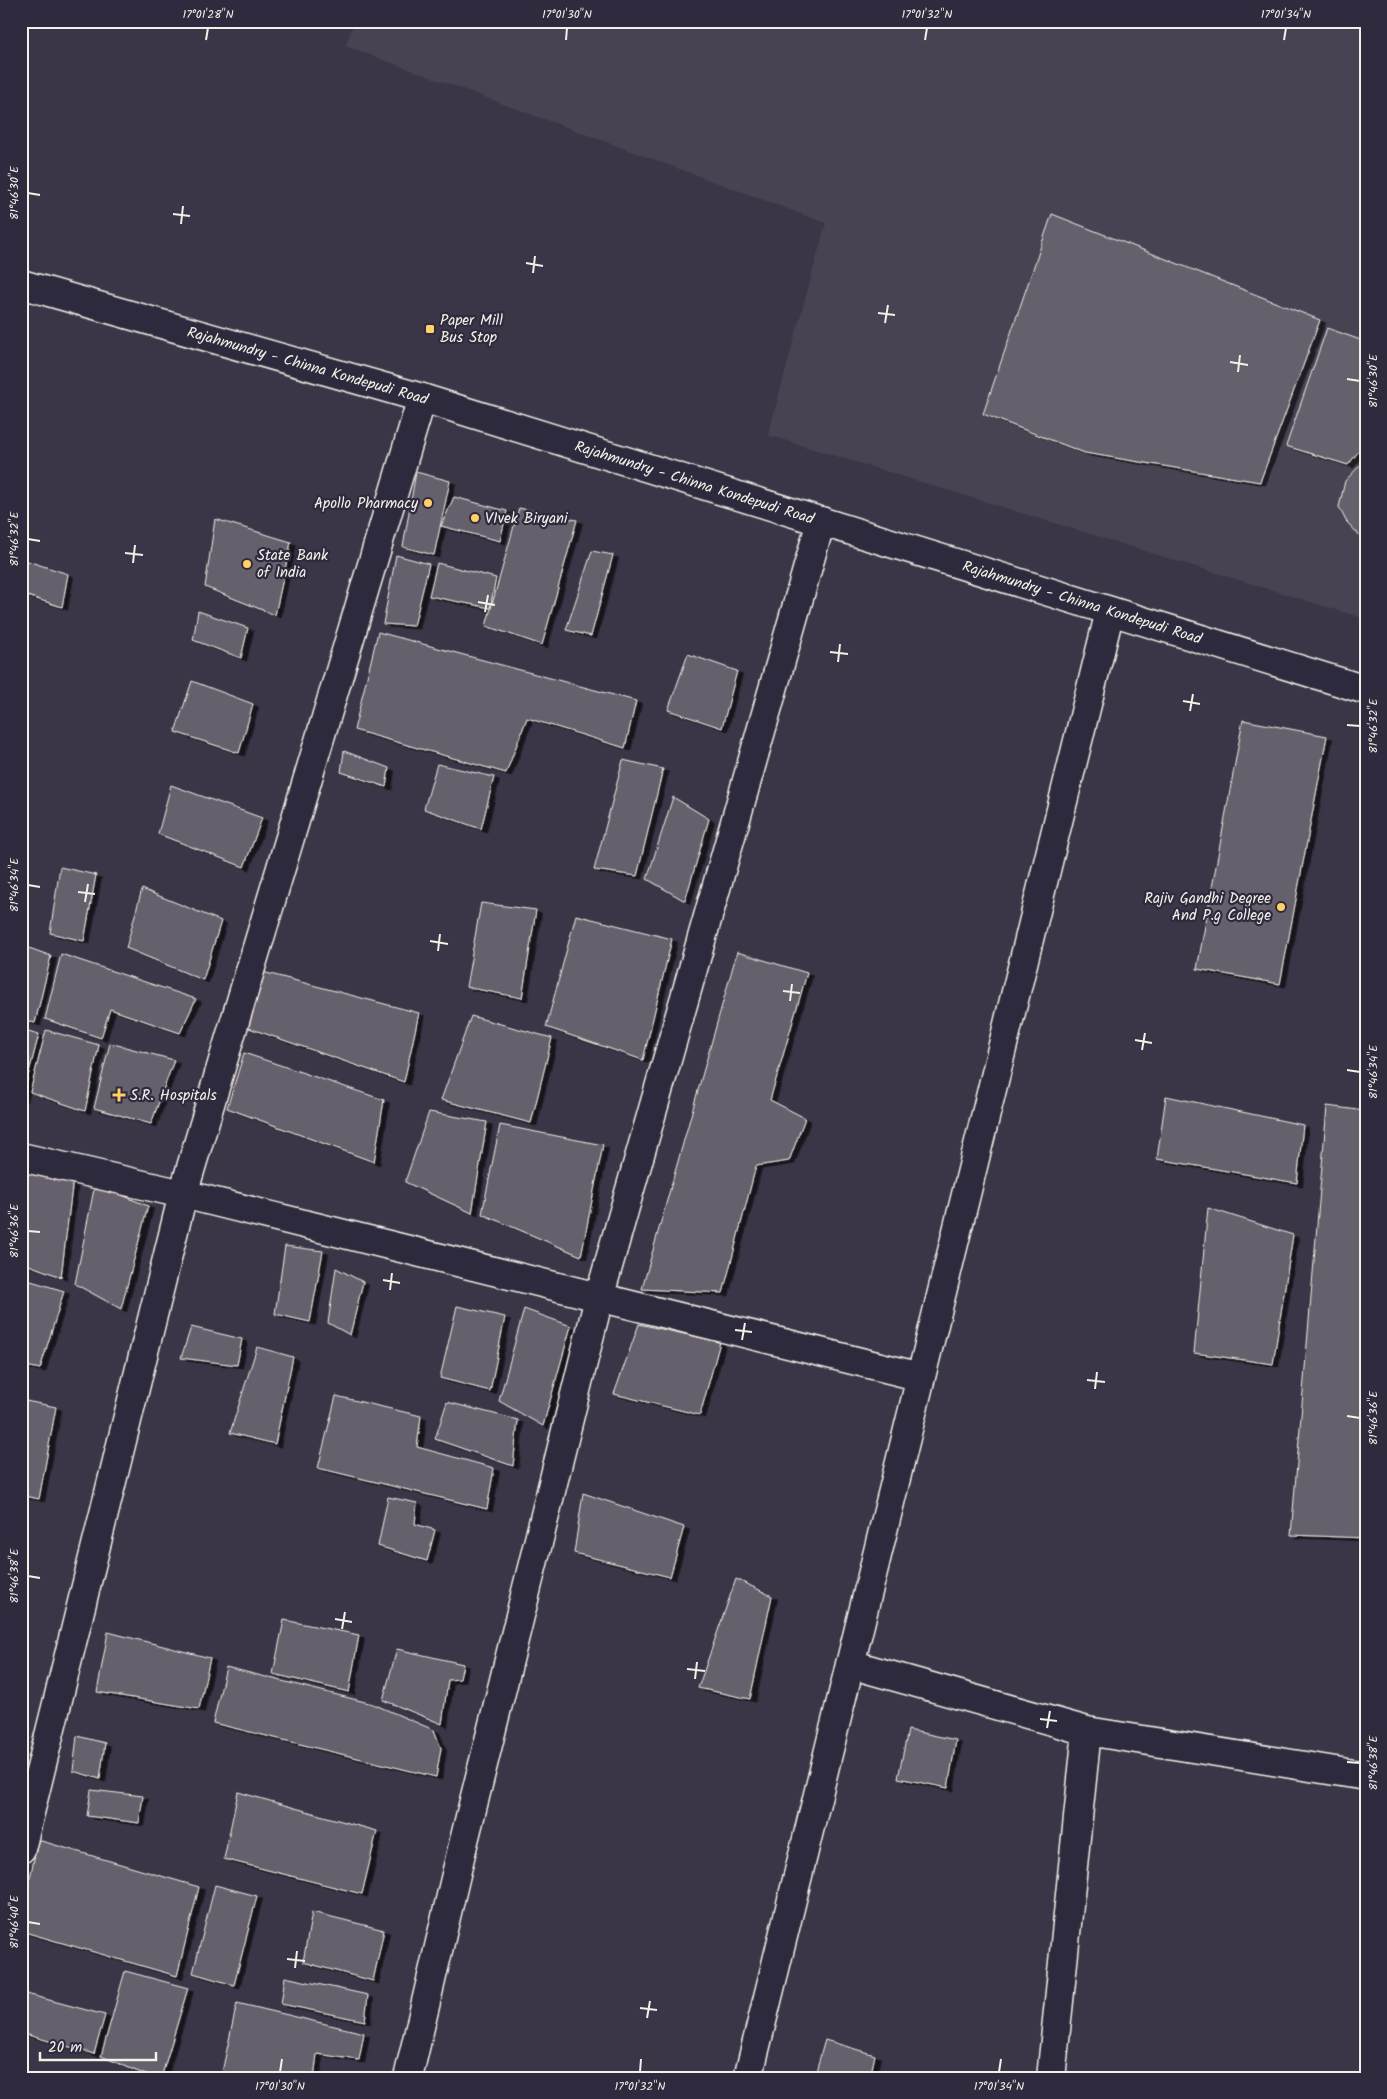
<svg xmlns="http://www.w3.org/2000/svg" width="1387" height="2099" font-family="Kalam,sans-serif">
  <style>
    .built { fill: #484352 }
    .building { fill: #65616c; stroke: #f4f1e8; filter: url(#shadow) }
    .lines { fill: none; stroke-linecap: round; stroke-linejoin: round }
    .street-casing { stroke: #f4f1e8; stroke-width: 31 }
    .primary-casing { stroke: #f4f1e8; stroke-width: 31 }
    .street { stroke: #2f2a3d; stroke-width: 28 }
    .primary { stroke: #2f2a3d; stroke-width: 28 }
    .ticks { fill: none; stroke: #f4f1e8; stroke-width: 2 }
    .poi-dot { fill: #ffd166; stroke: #2f2a3d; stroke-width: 2 }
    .labels { text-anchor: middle; stroke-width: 4.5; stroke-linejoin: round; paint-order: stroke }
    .poi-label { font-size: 15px; fill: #f4f1e8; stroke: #2f2a3d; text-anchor: start }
    .street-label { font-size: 15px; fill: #f4f1e8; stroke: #2f2a3d }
    .neatline { fill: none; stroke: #f4f1e8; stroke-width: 2 }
    .ticks-label { font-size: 12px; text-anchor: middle; fill: #f4f1e8 }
  </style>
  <defs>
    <filter id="shadow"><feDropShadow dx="5.5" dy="3" stdDeviation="0" flood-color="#0009"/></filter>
  </defs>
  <rect width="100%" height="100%" fill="#3b3647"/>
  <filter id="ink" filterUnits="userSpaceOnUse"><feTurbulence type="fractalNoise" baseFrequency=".02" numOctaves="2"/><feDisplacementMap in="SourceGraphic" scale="10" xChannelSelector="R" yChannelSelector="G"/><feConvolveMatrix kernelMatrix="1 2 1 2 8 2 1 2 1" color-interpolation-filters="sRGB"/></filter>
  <g filter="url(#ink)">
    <path class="built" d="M 354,21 L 1366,21 L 1366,619 L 768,435 L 826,223 L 346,46 Z"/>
    <path class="building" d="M 1052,214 L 1320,320 L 1260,482 L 1085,453 L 983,414 Z
      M 1327,328 L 1366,342 L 1366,442 L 1348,465 L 1286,446 Z
      M 1364,461 L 1366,461 L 1366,539 L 1362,538 L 1346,521 L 1339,507 L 1345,481 Z
      M 416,472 L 450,481 L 434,555 L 403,547 Z
      M 454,497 L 507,511 L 500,541 L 441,526 Z
      M 519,508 L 577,520 L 542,645 L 486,626 Z
      M 215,519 L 291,542 L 275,615 L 205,587 Z
      M 592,551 L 613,555 L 591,636 L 566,630 Z
      M 396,555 L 429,564 L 414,626 L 383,624 Z
      M 21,559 L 68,574 L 62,607 L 21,594 Z
      M 437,563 L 496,578 L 490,608 L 429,596 Z
      M 198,611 L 248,628 L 241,658 L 193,640 Z
      M 378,632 L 636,701 L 625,748 L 527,718 L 506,773 L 354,730 Z
      M 688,654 L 737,671 L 722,728 L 668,710 Z
      M 192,681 L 253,704 L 239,753 L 175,732 Z
      M 1243,720 L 1327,736 L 1280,984 L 1197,969 Z
      M 344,751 L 389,768 L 386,787 L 341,772 Z
      M 623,760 L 663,769 L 637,876 L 594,870 Z
      M 437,764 L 494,777 L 481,829 L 424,809 Z
      M 171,785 L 262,818 L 244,867 L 158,834 Z
      M 673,797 L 709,819 L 685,901 L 647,879 Z
      M 60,867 L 96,875 L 84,941 L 50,933 Z
      M 142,889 L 221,921 L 203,980 L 126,948 Z
      M 481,903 L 536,910 L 522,998 L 466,987 Z
      M 576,915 L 672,939 L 643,1060 L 546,1027 Z
      M 21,945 L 51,956 L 35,1023 L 21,1019 Z
      M 737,952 L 807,973 L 770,1100 L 805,1118 L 789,1161 L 756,1166 L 723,1293 L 642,1289 Z
      M 61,954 L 196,999 L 180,1033 L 110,1009 L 101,1038 L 45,1019 Z
      M 255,970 L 419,1013 L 404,1082 L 246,1027 Z
      M 471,1016 L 552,1038 L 531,1123 L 441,1100 Z
      M 21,1029 L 39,1034 L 22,1099 L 21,1099 Z
      M 46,1030 L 99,1045 L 85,1111 L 30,1092 Z
      M 110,1043 L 174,1060 L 151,1124 L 94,1108 Z
      M 244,1053 L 384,1100 L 374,1162 L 227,1108 Z
      M 1166,1096 L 1303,1125 L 1297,1183 L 1157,1159 Z
      M 1327,1106 L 1366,1111 L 1366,1538 L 1291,1535 Z
      M 429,1112 L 487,1122 L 472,1213 L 405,1182 Z
      M 500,1125 L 603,1145 L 581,1256 L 482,1214 Z
      M 21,1168 L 73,1179 L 61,1277 L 21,1262 Z
      M 95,1184 L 148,1206 L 121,1309 L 75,1284 Z
      M 1208,1208 L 1293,1235 L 1273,1364 L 1194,1353 Z
      M 285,1246 L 323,1251 L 310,1322 L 275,1314 Z
      M 336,1268 L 363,1282 L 350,1335 L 328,1323 Z
      M 21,1278 L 64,1291 L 40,1369 L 21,1365 Z
      M 457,1306 L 505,1317 L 490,1391 L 440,1378 Z
      M 524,1309 L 571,1326 L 543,1426 L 499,1401 Z
      M 639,1324 L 720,1342 L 700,1415 L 614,1394 Z
      M 191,1327 L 242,1339 L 237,1365 L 181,1358 Z
      M 257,1347 L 293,1357 L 275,1444 L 230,1433 Z
      M 336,1396 L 421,1416 L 417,1447 L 494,1468 L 487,1509 L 318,1468 Z
      M 21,1400 L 56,1407 L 39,1499 L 21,1495 Z
      M 447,1402 L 518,1420 L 513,1466 L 435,1439 Z
      M 583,1493 L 684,1527 L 670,1577 L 574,1553 Z
      M 388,1497 L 417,1503 L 415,1524 L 435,1530 L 427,1561 L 378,1546 Z
      M 736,1579 L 772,1596 L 750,1699 L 698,1688 Z
      M 284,1620 L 359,1635 L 349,1692 L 273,1674 Z
      M 108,1632 L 210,1658 L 199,1709 L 97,1692 Z
      M 397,1649 L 463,1664 L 460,1679 L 448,1680 L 442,1724 L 383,1700 Z
      M 226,1667 L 373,1704 L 434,1730 L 441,1748 L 436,1777 L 213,1723 Z
      M 908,1730 L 956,1740 L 948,1788 L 898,1778 Z
      M 77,1736 L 105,1743 L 100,1779 L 73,1771 Z
      M 91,1790 L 143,1796 L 139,1823 L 87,1816 Z
      M 238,1792 L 377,1831 L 362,1894 L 224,1859 Z
      M 38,1840 L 199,1887 L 177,1976 L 21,1931 L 21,1921 Z
      M 215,1885 L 257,1896 L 234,1985 L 193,1973 Z
      M 312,1912 L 384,1930 L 373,1981 L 303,1962 Z
      M 125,1971 L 188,1988 L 161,2078 L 153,2078 L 101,2056 Z
      M 285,1977 L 368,1995 L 365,2021 L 281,2004 Z
      M 23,1993 L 105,2015 L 94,2054 L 21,2033 Z
      M 237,2003 L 364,2033 L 359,2060 L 317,2054 L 314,2078 L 221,2077 Z
      M 825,2040 L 875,2055 L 870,2078 L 814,2078 Z"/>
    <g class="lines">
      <defs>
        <path id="street" d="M 21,1157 L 183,1194 L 921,1377
          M 850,1664 L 1087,1731 L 1366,1776
          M 21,1849 L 183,1194 L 422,398
          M 408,2078 L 462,1849 L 599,1298 L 821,521
          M 748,2078 L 1110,611
          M 1051,2078 L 1087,1731"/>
        <g id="primary">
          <path id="s1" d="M 21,284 L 422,398 L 1366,690"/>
        </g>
      </defs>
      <use href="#street" class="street-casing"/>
      <use href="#primary" class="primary-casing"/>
      <use href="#street" class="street"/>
      <use href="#primary" class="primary"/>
    </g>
  </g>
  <path class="ticks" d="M 206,40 L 208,28M 566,40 L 567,28M 925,40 L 927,28M 1284,40 L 1286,28M 28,193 L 40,195M 173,214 L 190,216M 181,224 L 183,206M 526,263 L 543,266M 533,273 L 535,256M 878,313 L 895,315M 885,323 L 888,305M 1230,362 L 1248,365M 1238,372 L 1240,355M 1347,379 L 1360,381M 28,539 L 40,541M 125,553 L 143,555M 133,563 L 135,545M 478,602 L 495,605M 485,612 L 488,595M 830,652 L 848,654M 838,662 L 840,644M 1183,701 L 1200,704M 1190,711 L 1193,694M 1347,725 L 1360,726M 28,885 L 40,887M 78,892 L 95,894M 85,902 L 88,884M 430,941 L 448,944M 438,951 L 440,934M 783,991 L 800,993M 790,1001 L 792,984M 1135,1040 L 1152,1043M 1142,1050 L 1145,1033M 1347,1070 L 1360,1072M 28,1231 L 40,1232M 383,1280 L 400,1283M 390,1290 L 392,1273M 735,1330 L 752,1332M 742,1340 L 745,1323M 1087,1380 L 1105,1382M 1095,1389 L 1097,1372M 1347,1416 L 1360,1418M 28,1576 L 40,1578M 335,1619 L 352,1622M 342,1629 L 345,1612M 687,1669 L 705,1671M 695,1679 L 697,1662M 1040,1719 L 1057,1721M 1047,1728 L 1050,1711M 1347,1762 L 1360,1763M 28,1922 L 40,1924M 287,1959 L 305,1961M 295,1968 L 297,1951M 640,2008 L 657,2010M 647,2018 L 650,2001M 280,2072 L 282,2059M 640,2072 L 641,2059M 999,2072 L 1001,2059"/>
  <g class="poi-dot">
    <rect x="425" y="324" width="10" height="10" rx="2.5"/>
    <circle cx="428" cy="503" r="5"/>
    <circle cx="475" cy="518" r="5"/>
    <circle cx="247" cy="564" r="5"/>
    <circle cx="1281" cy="907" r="5"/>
    <path d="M116.5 1087.5h5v5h5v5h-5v5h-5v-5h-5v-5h5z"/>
  </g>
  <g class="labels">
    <g class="poi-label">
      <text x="440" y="325">Paper Mill<tspan x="440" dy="17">Bus Stop</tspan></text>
      <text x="418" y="508" text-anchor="end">Apollo Pharmacy</text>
      <text x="485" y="523">VIvek Biryani</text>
      <text x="257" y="560">State Bank<tspan x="257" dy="17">of India</tspan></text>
      <text x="1271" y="903" text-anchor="end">Rajiv Gandhi Degree<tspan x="1271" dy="17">And P.g College</tspan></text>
      <text x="130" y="1100">S.R. Hospitals</text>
    </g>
    <g class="street-label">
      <text dy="5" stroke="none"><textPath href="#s1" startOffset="298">Rajahmundry - Chinna Kondepudi Road</textPath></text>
      <text dy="5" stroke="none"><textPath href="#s1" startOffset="702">Rajahmundry - Chinna Kondepudi Road</textPath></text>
      <text dy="5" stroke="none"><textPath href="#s1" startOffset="1108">Rajahmundry - Chinna Kondepudi Road</textPath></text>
    </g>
  </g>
  <rect width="1387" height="2099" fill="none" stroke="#2f2a3d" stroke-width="55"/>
  <path d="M40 2052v8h116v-8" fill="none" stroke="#f4f1e8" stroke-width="2.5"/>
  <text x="48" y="2052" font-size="15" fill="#f4f1e8" stroke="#2f2a3d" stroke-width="4" paint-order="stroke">20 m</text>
  <rect x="28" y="28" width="1332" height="2044" class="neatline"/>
  <g class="ticks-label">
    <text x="208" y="18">17°01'28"N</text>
    <text x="567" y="18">17°01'30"N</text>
    <text x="927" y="18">17°01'32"N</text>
    <text x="1286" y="18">17°01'34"N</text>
    <text transform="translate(14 193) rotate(-90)" y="4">81°46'30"E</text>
    <text transform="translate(1373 381) rotate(-90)" y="4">81°46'30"E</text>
    <text transform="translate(14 539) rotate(-90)" y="4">81°46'32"E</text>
    <text transform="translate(1373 726) rotate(-90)" y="4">81°46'32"E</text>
    <text transform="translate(14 885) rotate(-90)" y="4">81°46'34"E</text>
    <text transform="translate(1373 1072) rotate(-90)" y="4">81°46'34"E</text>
    <text transform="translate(14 1231) rotate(-90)" y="4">81°46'36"E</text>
    <text transform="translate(1373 1418) rotate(-90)" y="4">81°46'36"E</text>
    <text transform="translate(14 1576) rotate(-90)" y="4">81°46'38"E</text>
    <text transform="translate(1373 1763) rotate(-90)" y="4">81°46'38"E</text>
    <text transform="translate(14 1922) rotate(-90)" y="4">81°46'40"E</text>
    <text x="280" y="2090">17°01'30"N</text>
    <text x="640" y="2090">17°01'32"N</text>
    <text x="999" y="2090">17°01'34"N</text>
  </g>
</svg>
